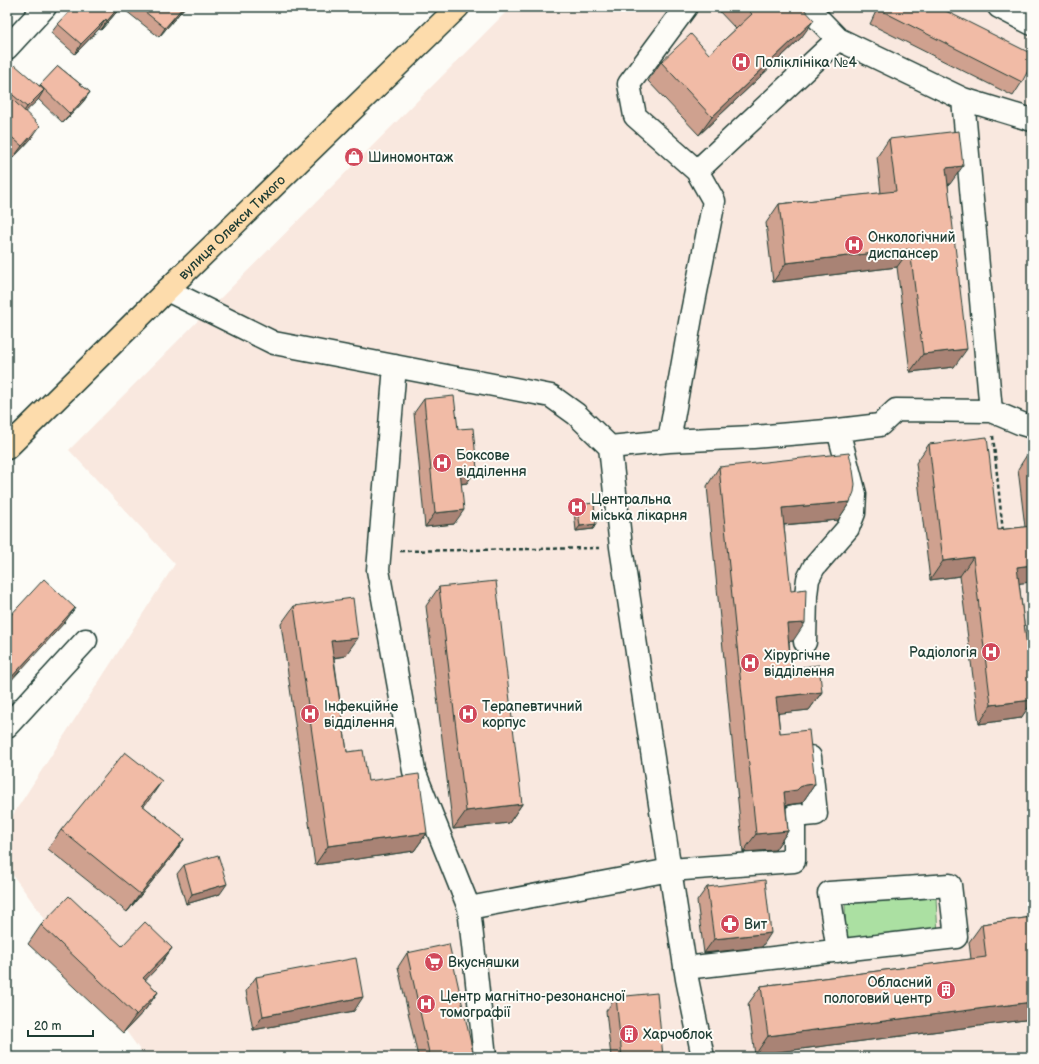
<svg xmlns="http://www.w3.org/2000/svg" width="1039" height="1064" font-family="'Balsamiq Sans',sans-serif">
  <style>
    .built { fill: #f9e8df }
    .green { fill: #abe0a2; stroke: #658e6b }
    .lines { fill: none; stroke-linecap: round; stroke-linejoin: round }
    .minor-casing { stroke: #1f3d34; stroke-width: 25 }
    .major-casing { stroke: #1f3d34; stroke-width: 25 }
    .path { stroke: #1f3d34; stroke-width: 2.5; stroke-dasharray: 4 3; stroke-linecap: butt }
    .minor { stroke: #fdfcf7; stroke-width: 22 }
    .major { stroke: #fddcac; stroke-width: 22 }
    .wall { fill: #cfa18f; stroke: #1f3d34 }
    .shaded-wall { fill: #a98374; stroke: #1f3d34 }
    .building { fill: #f1bba6; stroke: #1f3d34 }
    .labels { text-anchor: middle; stroke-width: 4; stroke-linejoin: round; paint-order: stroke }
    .poi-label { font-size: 14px; fill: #1f3d34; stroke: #fdfcf7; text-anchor: start }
    .street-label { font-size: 14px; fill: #1f3d34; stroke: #fdfcf7 }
  </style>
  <rect width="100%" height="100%" fill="#fdfcf7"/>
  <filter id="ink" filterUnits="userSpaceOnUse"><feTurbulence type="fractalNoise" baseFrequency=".025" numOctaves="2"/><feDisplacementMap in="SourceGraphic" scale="8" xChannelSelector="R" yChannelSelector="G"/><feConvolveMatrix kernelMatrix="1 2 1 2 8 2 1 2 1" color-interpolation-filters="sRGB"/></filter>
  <g filter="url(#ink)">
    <path class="built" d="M 511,7 L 1032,7 L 1032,1057 L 145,1057 L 7,867 L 7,824 L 175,564 L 69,450 Z"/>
    <path class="green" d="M 936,898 L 938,935 L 846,940 L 845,903 Z"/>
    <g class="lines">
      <defs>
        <path id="minor" d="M 807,7 L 838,39 L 963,99 L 1032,120
          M 999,7 L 1032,24
          M 7,48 L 45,7
          M 963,99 L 991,411
          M 697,171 L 838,39
          M 167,290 L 274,343 L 551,396 L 576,414 L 610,447 L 621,547 L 670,870 L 469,908
          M 395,366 L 378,570 L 414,771 L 469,908 L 485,1057
          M 669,441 L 691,317 L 714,201 L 697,171 L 635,116 L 629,84 L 686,7
          M 610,447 L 669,441 L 753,437 L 838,430 L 880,425 L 896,410 L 991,411 L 1022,424 L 1032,427
          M 805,642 L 806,595 L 808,579 L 814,567 L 848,528 L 854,513 L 855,494 L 838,430
          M 7,726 L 86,640
          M 685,968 L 956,937 L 950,885 L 829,893 L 838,951
          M 703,1057 L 687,979 L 670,870 L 794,861 L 794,816 L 816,814 L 810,757"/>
        <g id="major">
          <path id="s1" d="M 7,448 L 167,290 L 458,7"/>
        </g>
      </defs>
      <use href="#minor" class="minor-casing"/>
      <use href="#major" class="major-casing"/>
      <path class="path" d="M 993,436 L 1003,532
        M 400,551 L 599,548"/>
      <use href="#minor" class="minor"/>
      <use href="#major" class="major"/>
    </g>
    <path class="wall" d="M 76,7 L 185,7 L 159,37 L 121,7 L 101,30 L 99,29 L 75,54 L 51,33 L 58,24 Z
      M 718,7 L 802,7 L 801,38 L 699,135 L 648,81 L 661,62 L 709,54 L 736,29 L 717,9 Z
      M 878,7 L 938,7 L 1022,82 L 1013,96 L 870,24 Z
      M 58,66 L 90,92 L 83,102 L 63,123 L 38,99 L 25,112 L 31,139 L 13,158 L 7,153 L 7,73 L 40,86 Z
      M 889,139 L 950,184 L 948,185 L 954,367 L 910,372 L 897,267 L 773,282 L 766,223 L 779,204 L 881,193 L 877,157 Z
      M 424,399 L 458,429 L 467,483 L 461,484 L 454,524 L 425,527 L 414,413 Z
      M 929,444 L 998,530 L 1025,527 L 1018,469 L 1030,450 L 1032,450 L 1032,582 L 1019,583 L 1032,687 L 1032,702 L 1021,718 L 979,724 L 960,576 L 930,580 L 916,463 Z
      M 719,467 L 850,502 L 838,520 L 784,525 L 793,641 L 789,641 L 791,668 L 822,692 L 809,710 L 778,713 L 780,733 L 815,784 L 802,803 L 793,804 L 787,805 L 786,807 L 788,831 L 775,850 L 743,852 L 707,486 Z
      M 577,505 L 596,524 L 593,529 L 576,531 L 574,510 Z
      M 439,587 L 522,804 L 509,823 L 453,829 L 426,606 Z
      M 294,606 L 345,656 L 334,658 L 347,752 L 368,781 L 427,833 L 414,851 L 315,865 L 281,624 Z
      M 162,781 L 143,806 L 184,839 L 171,858 L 127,912 L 48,849 L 61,830 Z
      M 184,865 L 220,894 L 186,904 L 177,874 Z
      M 707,887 L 762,947 L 704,953 L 697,901 Z
      M 1032,917 L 1032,1019 L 755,1055 L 748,1004 L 761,986 L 971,959 L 969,942 L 982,924 Z
      M 41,925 L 122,946 L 172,948 L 159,966 L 145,980 L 158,992 L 145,1010 L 123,1033 L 28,944 Z
      M 407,953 L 474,1057 L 418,1057 L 398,967 Z
      M 256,977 L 354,1011 L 253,1030 L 246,991 Z
      M 616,997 L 663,1057 L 611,1057 L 606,1011 Z"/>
    <path class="shaded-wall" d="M 119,7 L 121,7 L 101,30 L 107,21 Z
      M 183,7 L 185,7 L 159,37 L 165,28 Z
      M 106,19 L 99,29 L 75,54 L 81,44 Z
      M 814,20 L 801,38 L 699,135 L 712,117 Z
      M 44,90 L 38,100 L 20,117 L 27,107 Z
      M 90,92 L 83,102 L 63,123 L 70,114 Z
      M 40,126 L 31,139 L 13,158 L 22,146 Z
      M 963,166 L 950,184 L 933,186 L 946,168 Z
      M 910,249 L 897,267 L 773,282 L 786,263 Z
      M 967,349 L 954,367 L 910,372 L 923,354 Z
      M 477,469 L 467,483 L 450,485 L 460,471 Z
      M 850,502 L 838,520 L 770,526 L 782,508 Z
      M 464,510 L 454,524 L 425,527 L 435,513 Z
      M 596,524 L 593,529 L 576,531 L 580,526 Z
      M 973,557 L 960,576 L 930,580 L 943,561 Z
      M 1032,565 L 1032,582 L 1004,585 L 1017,567 Z
      M 75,608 L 65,622 L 7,685 L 7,682 Z
      M 805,623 L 793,641 L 774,643 L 787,624 Z
      M 358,638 L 345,656 L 318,660 L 331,641 Z
      M 822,692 L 809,710 L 764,715 L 776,697 Z
      M 1032,700 L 1032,702 L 1021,718 L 979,724 L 991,705 Z
      M 162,781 L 149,800 L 129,824 L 142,805 Z
      M 815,784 L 802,803 L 793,804 L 787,805 L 784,809 L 784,792 L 805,785 Z
      M 522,804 L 509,823 L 453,829 L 466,811 Z
      M 788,831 L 775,850 L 743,852 L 756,834 Z
      M 427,833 L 414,851 L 315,865 L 328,846 Z
      M 184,839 L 171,858 L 127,912 L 140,894 Z
      M 227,884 L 220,894 L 186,904 L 192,894 Z
      M 771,933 L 762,947 L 704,953 L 714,939 Z
      M 172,948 L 159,966 L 130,996 L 143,978 Z
      M 158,992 L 145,1010 L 123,1033 L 136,1015 Z
      M 363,997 L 354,1011 L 253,1030 L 263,1016 Z
      M 1032,1002 L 1032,1019 L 755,1055 L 768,1036 Z"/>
    <path class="building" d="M 76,7 L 119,7 L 107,21 L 106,19 L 81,44 L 58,24 L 73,8 L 75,9 Z
      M 139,7 L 183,7 L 165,28 Z
      M 745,7 L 802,7 L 814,20 L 712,117 L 661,62 L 691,34 L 709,54 L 752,14 Z
      M 881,7 L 938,7 L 1032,54 L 1032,63 L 1022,82 L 880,10 Z
      M 15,65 L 44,90 L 27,107 L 7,90 L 7,73 Z
      M 58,66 L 90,92 L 70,114 L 40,85 Z
      M 13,100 L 40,126 L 22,146 L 7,133 L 7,106 Z
      M 959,131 L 963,166 L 946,168 L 967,349 L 923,354 L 910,249 L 786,263 L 779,204 L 896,191 L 889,139 Z
      M 454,396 L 458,429 L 473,428 L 477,469 L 460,471 L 464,510 L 435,513 L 424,399 Z
      M 987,437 L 998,530 L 1032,526 L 1032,565 L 1017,567 L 1032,687 L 1032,700 L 991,705 L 973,557 L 943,561 L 929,444 Z
      M 1030,450 L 1032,450 L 1032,462 Z
      M 849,453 L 853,470 L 855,484 L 854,492 L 850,502 L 782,508 L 791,591 L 806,589 L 805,623 L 787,624 L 791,668 L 819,665 L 822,692 L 776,697 L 780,733 L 809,730 L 815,784 L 805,785 L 800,787 L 797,790 L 784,792 L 788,831 L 756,834 L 719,467 Z
      M 594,503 L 596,524 L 580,526 L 577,505 Z
      M 44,579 L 75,608 L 7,682 L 7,619 Z
      M 496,581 L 522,804 L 466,811 L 439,587 Z
      M 353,598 L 358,638 L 331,641 L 347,752 L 363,750 L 368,781 L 419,774 L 427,833 L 328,846 L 294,606 Z
      M 125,752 L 162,781 L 142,805 L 184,839 L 140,894 L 61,830 Z
      M 218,855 L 227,884 L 192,894 L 184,865 Z
      M 765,880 L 771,933 L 714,939 L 707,887 Z
      M 69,896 L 122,946 L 145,922 L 172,948 L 143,978 L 158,992 L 136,1015 L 41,925 Z
      M 1032,917 L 1032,1002 L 768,1036 L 761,986 L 986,957 L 982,924 Z
      M 449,944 L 474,1057 L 430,1057 L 407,953 Z
      M 356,958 L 363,997 L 263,1016 L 256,977 Z
      M 657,993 L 663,1057 L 622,1057 L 616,997 Z"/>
  </g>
  <defs>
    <symbol id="hospital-disc" viewBox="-11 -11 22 22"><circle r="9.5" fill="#d1495b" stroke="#fdfcf7"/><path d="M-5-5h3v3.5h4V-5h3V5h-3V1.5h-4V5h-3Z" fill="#fff"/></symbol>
    <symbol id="shop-disc" viewBox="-11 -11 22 22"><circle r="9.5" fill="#d1495b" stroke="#fdfcf7"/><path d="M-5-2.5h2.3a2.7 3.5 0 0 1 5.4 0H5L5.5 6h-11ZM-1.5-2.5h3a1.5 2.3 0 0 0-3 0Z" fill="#fff"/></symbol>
    <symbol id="pharmacy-disc" viewBox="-11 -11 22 22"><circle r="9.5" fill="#d1495b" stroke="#fdfcf7"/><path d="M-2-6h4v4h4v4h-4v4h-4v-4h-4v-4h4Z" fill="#fff"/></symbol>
    <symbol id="supermarket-disc" viewBox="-11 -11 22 22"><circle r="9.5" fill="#d1495b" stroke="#fdfcf7"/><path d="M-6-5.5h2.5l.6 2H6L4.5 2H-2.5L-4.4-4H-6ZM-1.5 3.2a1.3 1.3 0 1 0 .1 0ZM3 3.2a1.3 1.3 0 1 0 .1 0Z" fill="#fff"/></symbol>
    <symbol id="building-disc" viewBox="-11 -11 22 22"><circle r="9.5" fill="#d1495b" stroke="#fdfcf7"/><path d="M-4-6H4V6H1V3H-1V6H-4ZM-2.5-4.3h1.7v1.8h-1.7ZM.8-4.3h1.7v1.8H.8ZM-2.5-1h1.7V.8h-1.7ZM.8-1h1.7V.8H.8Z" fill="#fff"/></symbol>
  </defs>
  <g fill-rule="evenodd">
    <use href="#hospital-disc" x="730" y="51" width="22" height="22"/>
    <use href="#shop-disc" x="343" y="146" width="22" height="22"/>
    <use href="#hospital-disc" x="843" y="234" width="22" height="22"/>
    <use href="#hospital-disc" x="431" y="452" width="22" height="22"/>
    <use href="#hospital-disc" x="566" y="496" width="22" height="22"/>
    <use href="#hospital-disc" x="980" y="641" width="22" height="22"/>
    <use href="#hospital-disc" x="739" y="652" width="22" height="22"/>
    <use href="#hospital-disc" x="299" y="703" width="22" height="22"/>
    <use href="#hospital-disc" x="457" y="703" width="22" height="22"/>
    <use href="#pharmacy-disc" x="719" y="913" width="22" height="22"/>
    <use href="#supermarket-disc" x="423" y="951" width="22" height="22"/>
    <use href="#building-disc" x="935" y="979" width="22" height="22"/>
    <use href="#hospital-disc" x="415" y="993" width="22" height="22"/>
    <use href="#building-disc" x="618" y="1023" width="22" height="22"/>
  </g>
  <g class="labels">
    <g class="poi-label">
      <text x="755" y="67">Поліклініка №4</text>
      <text x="368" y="162">Шиномонтаж</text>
      <text x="868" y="242">Онкологічний<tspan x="868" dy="16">диспансер</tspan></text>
      <text x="456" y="460">Боксове<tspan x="456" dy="16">відділення</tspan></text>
      <text x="591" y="504">Центральна<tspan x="591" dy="16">міська лікарня</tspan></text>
      <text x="977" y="657" text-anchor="end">Радіологія</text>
      <text x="764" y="660">Хірургічне<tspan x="764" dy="16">відділення</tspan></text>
      <text x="324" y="711">Інфекційне<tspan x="324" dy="16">відділення</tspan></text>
      <text x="482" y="711">Терапевтичний<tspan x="482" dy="16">корпус</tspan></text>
      <text x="744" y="929">Вит</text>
      <text x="448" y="967">Вкусняшки</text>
      <text x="932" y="987" text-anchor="end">Обласний<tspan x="932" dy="16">пологовий центр</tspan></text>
      <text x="440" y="1001">Центр магнітно-резонансної<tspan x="440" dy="16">томографії</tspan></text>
      <text x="643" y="1039">Харчоблок</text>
    </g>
    <g class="street-label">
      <text dy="5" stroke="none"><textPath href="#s1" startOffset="315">вулиця Олекси Тихого</textPath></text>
    </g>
  </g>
  <rect width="1039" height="1064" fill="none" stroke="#fdfcf7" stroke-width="24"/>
  <rect x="12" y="12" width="1015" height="1040" fill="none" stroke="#1f3d34" stroke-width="1.5" filter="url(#ink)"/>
  <path d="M28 1030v6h65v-6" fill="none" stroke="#1f3d34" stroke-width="2"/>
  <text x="34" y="1030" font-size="12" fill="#1f3d34" stroke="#fdfcf7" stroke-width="3" paint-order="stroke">20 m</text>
</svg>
